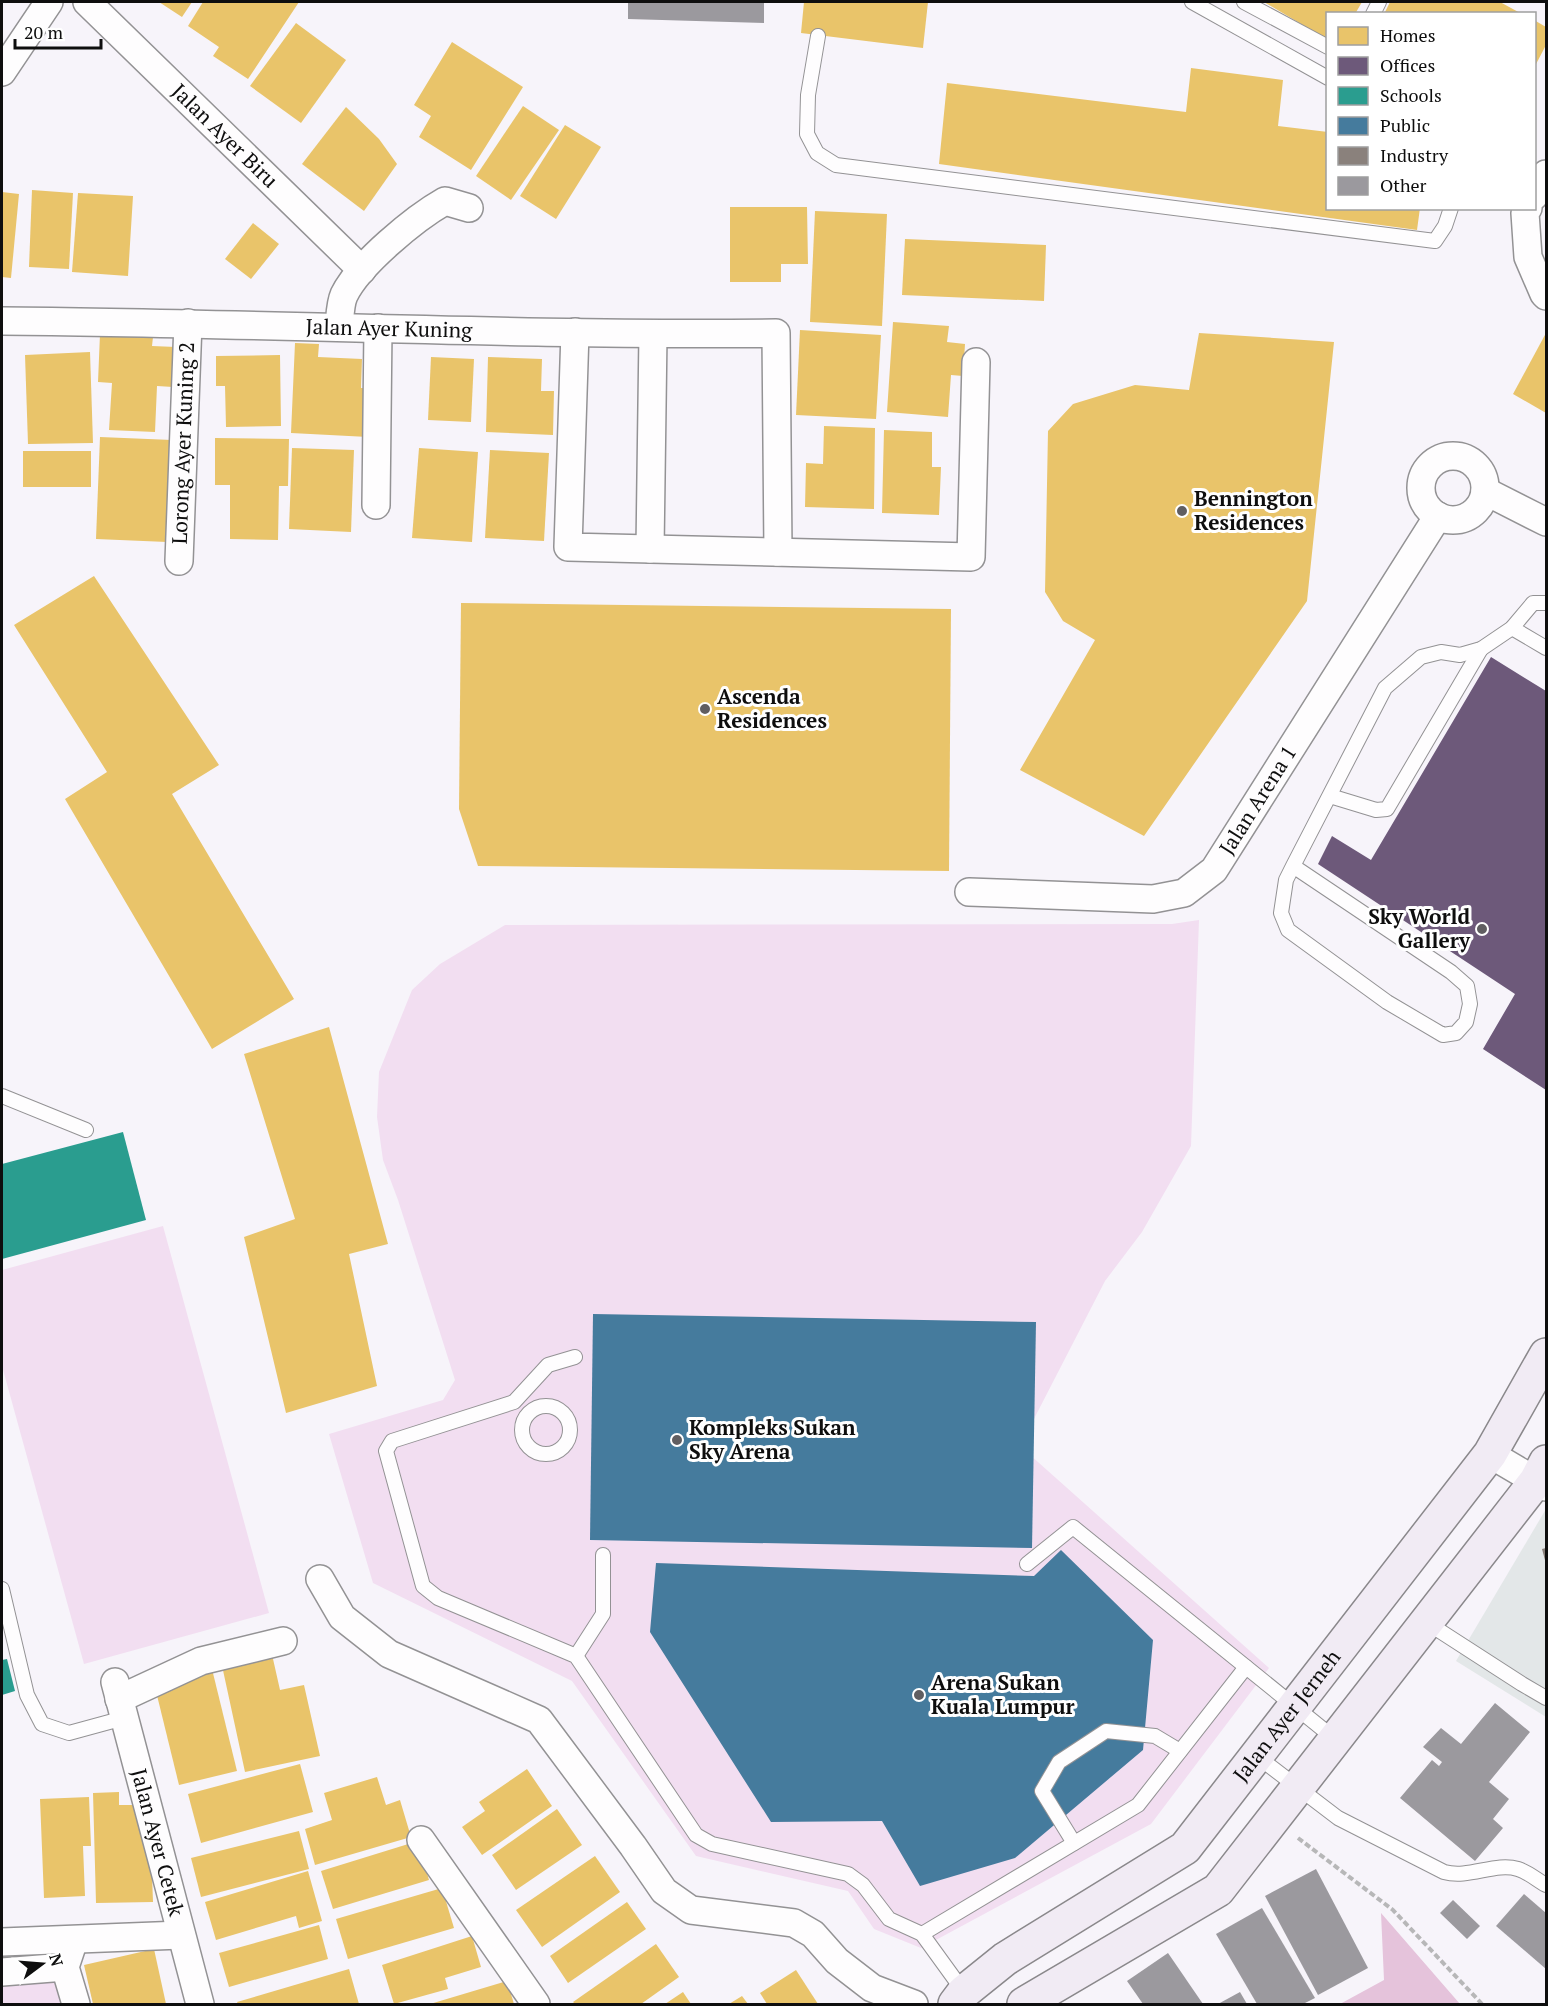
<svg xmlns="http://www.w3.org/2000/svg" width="1548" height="2006" font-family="'PT Serif',serif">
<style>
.industrial{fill:#e3e7e8}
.forest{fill:#e5c3db}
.pitch{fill:#f2def1}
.homes{fill:#e9c46a}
.offices{fill:#6d597a}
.schools{fill:#2a9d8f}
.public{fill:#457b9d}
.industry{fill:#8a817c}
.building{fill:#9b999e}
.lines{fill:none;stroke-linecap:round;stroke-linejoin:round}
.lane-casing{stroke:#939294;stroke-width:16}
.street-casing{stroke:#939294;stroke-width:30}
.secondary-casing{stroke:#8a888b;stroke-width:36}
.path{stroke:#b7b7b8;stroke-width:4;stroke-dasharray:6 3;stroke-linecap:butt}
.lane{stroke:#fefdfe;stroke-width:14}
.street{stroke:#fefdfe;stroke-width:27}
.secondary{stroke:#f1ebf4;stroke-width:33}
.poi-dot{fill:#605e61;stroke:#fff;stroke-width:2}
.labels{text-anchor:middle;stroke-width:6;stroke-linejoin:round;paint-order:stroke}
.street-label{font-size:21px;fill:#0e0e0e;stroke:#fff}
.poi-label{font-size:21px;font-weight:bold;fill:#0e0e0e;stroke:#fff;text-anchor:start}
</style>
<rect width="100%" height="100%" fill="#f7f4fa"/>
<path class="industrial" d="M 1546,1509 L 1546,1717 L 1456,1661 Z"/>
<path class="forest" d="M 1381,1913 L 1460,2004 L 1340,2004 L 1384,1980 Z"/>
<g class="pitch">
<path d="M 1199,920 L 1191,1146 L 1142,1232 L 1105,1281 L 1020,1446 L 1269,1668 L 1151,1824 L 921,1948 L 874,1929 L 848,1891 L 696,1856 L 572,1681 L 373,1583 L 329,1434 L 443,1400 L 455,1380 L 398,1200 L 383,1160 L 377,1117 L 379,1072 L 412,990 L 440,964 L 505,925 L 1172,924 Z"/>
<path d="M 163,1226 L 269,1613 L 84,1664 L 2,1366 L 2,1270 Z"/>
<path d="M 63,1976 L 70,2004 L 2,2004 L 2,1987 Z"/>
</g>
<g class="homes">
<path d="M 159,2 L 192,2 L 182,17 Z"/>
<path d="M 203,2 L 299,2 L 248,79 L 213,56 L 219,47 L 188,26 Z"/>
<path d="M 804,2 L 928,2 L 923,48 L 801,33 Z"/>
<path d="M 1264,2 L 1362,2 L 1355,14 L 1328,14 L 1328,40 Z"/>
<path d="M 1390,2 L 1500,2 L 1522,14 L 1384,14 Z"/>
<path d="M 1534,20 L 1546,27 L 1546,45 L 1534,68 Z"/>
<path d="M 296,23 L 346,60 L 301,123 L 250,86 Z"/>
<path d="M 452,42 L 523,87 L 471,170 L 419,137 L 431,116 L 414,105 Z"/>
<path d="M 1191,68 L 1283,80 L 1278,126 L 1328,132 L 1328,208 L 1420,208 L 1417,230 L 939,164 L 947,83 L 1186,112 Z"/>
<path d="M 523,106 L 559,130 L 511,200 L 476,176 Z"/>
<path d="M 346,107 L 379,139 L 397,164 L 364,211 L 302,164 Z"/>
<path d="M 565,125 L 601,147 L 556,219 L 520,196 Z"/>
<path d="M 32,190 L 73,193 L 69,269 L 29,267 Z"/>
<path d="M 2,192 L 19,194 L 11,278 L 2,277 Z"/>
<path d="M 78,193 L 133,196 L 128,276 L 72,272 Z"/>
<path d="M 730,207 L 807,207 L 808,264 L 781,264 L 781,282 L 730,282 Z"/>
<path d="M 815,211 L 887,214 L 882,326 L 810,322 Z"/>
<path d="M 253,223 L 279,244 L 251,279 L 225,259 Z"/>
<path d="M 905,239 L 1046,245 L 1044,301 L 902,295 Z"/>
<path d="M 893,322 L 949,326 L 947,342 L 965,344 L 963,376 L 951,375 L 948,417 L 887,412 Z"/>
<path d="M 800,330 L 881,335 L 876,419 L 796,415 Z"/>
<path d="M 1199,333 L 1334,342 L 1307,601 L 1144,836 L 1020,770 L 1095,640 L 1063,621 L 1045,592 L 1048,431 L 1073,404 L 1135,385 L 1189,390 Z"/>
<path d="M 1546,333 L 1546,413 L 1513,394 Z"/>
<path d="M 100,334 L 153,337 L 152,346 L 176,347 L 173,387 L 157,386 L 155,432 L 109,430 L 112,383 L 98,382 Z"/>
<path d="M 295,343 L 319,344 L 318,357 L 362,359 L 361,388 L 371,388 L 368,437 L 291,433 Z"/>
<path d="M 90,352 L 93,443 L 28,444 L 25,355 Z"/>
<path d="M 280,355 L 281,426 L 226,427 L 225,386 L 216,386 L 216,356 Z"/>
<path d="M 431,357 L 474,359 L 471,422 L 428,420 Z"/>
<path d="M 488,357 L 542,359 L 541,391 L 554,391 L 553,435 L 486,432 Z"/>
<path d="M 824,426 L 875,428 L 874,509 L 805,507 L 806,463 L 823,464 Z"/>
<path d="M 884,430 L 932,432 L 932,467 L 941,467 L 939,515 L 882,513 Z"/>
<path d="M 100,437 L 172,440 L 167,542 L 96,539 Z"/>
<path d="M 215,438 L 289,439 L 288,486 L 279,486 L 278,540 L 230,539 L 230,485 L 215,485 Z"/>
<path d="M 292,448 L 354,450 L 351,532 L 289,529 Z"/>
<path d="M 419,448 L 478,452 L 472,542 L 412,538 Z"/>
<path d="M 490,450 L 549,453 L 544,541 L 485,538 Z"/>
<rect x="23" y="451" width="68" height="36"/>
<path d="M 94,576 L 219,765 L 172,794 L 294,999 L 212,1049 L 65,799 L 107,772 L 14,625 Z"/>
<path d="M 461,603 L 951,609 L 949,871 L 478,866 L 459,809 Z"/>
<path d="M 329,1027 L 388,1244 L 349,1254 L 377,1386 L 286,1413 L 244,1237 L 295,1219 L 244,1054 Z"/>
<path d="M 271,1650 L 280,1690 L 304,1685 L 320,1756 L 245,1772 L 221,1661 Z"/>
<path d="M 211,1665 L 237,1771 L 179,1785 L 153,1679 Z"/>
<path d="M 300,1764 L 313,1812 L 201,1843 L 188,1794 Z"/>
<path d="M 527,1769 L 552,1806 L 482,1855 L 462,1827 L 485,1811 L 479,1802 Z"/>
<path d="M 377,1777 L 386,1805 L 400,1800 L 411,1837 L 315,1865 L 305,1829 L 332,1820 L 324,1793 Z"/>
<path d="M 119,1792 L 119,1805 L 143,1805 L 144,1849 L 151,1849 L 153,1902 L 96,1903 L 93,1793 Z"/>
<path d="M 89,1797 L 91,1846 L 83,1846 L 85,1896 L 44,1898 L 40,1799 Z"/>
<path d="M 557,1809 L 582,1845 L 516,1890 L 492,1855 Z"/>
<path d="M 299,1831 L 309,1869 L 201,1897 L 191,1858 Z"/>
<path d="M 418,1841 L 429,1880 L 333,1909 L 321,1871 Z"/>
<path d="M 595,1856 L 620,1892 L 542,1947 L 516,1910 Z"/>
<path d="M 308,1871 L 322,1921 L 299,1928 L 296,1916 L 216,1940 L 205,1902 Z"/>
<path d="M 442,1888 L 454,1928 L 348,1959 L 336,1919 Z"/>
<path d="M 627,1902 L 646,1929 L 568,1983 L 550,1956 Z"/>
<path d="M 319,1925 L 328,1959 L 229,1987 L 219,1953 Z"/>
<path d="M 472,1936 L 481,1967 L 445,1978 L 448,1989 L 394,2004 L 382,1965 Z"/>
<path d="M 656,1944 L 679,1977 L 641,2004 L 575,2004 L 573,2002 Z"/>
<path d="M 154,1949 L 166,2004 L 93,2004 L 84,1965 Z"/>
<path d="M 349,1969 L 359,2004 L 238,2004 L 237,2002 Z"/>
<path d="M 796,1970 L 818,2004 L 767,2004 L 760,1993 Z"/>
<path d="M 507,1981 L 514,2004 L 430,2004 Z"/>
<path d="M 683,1992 L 691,2004 L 665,2004 Z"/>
<path d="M 742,1996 L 748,2004 L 729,2004 Z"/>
</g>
<path class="offices" d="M 1491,657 L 1546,691 L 1546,1090 L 1483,1049 L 1515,994 L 1318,864 L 1332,836 L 1371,860 Z"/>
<g class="schools">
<path d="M 123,1132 L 146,1220 L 2,1259 L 2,1164 Z"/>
<path d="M 7,1659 L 15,1691 L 2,1695 L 2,1660 Z"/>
</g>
<g class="public">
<path d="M 593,1314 L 1036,1322 L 1032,1548 L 590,1540 Z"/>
<path d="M 1061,1550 L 1153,1640 L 1143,1750 L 1015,1858 L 920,1886 L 882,1821 L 771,1822 L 650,1632 L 656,1563 L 1034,1576 Z"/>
</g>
<path class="industry" d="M 1546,1548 L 1546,1564 L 1542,1549 Z"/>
<g class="building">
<path d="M 628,2 L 764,2 L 764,23 L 628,19 Z"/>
<path d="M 1495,1703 L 1530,1732 L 1489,1782 L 1509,1799 L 1493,1819 L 1503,1828 L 1475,1861 L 1400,1798 L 1432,1760 L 1439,1766 L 1442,1762 L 1423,1747 L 1441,1728 L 1461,1744 Z"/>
<path d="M 1316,1869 L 1368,1968 L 1318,1995 L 1265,1896 Z"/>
<path d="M 1524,1894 L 1546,1913 L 1546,1969 L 1496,1926 Z"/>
<path d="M 1453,1900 L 1480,1926 L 1467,1939 L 1440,1913 Z"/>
<path d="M 1262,1908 L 1315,1998 L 1303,2004 L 1257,2004 L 1216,1934 Z"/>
<path d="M 1168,1953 L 1203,2004 L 1143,2004 L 1127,1981 Z"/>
<path d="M 1240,1992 L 1247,2004 L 1218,2004 Z"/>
</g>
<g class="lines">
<defs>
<g id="lane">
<path d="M 1192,2 L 1328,78"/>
<path d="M 1244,2 L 1328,47"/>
<path d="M 1373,14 L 1379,2"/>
<path d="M 818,36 L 808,95 L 807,134 L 817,153 L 836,165 L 1435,241 L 1445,226 L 1451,208"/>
<path d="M 1512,628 L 1546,648"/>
<path d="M 1330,796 L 1376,810 L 1387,809 L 1481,649"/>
<path d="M 1293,866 L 1451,972 L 1467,986 L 1470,1004 L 1466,1022 L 1456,1033 L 1443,1035 L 1387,1002 L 1288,930 L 1281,913 L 1286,880 L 1293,866 L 1385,688 L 1421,657 L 1441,652 L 1460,655 L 1481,649 L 1512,628 L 1533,603 L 1546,603"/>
<path d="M 2,1096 L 86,1130"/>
<path d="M 575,1357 L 548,1365 L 514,1402 L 392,1441 L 386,1451 L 423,1586 L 438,1598 L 576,1656 L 696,1835 L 712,1844 L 848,1874 L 863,1885 L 889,1919 L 922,1934 L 964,1992"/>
<circle cx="546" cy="1430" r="24"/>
<path d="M 1027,1564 L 1073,1527 L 1335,1739"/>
<path d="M 2,1589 L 27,1695 L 42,1724 L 69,1733 L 124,1718"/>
<path d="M 1426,1622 L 1522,1684 L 1546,1698"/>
<path d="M 576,1656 L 603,1614 L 603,1555"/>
<path d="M 1258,1757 L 1338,1818 L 1444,1872 C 1469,1879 1495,1862 1518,1869 C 1528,1872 1537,1880 1546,1885"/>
<path d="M 1074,1843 L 1042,1791 L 1059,1762 L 1106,1731 L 1155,1736 L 1180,1751"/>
<path d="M 922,1934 L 1138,1805 L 1246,1667"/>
</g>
<g id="street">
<path id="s1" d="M 87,2 L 362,270"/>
<path d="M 2,72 L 49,2"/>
<path d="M 1534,196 L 1546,174"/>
<path d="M 1528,208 L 1525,213 L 1528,257 L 1544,294 L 1546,296"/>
<path id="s2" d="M 2,321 C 260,323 518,336 776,333 L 778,552"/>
<path d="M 339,327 C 340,317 340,304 344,295 C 359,264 415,218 445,201 L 469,208"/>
<path d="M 575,332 L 568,547 L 971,557 L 976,362"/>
<circle cx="1453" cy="488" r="32"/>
<path d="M 1485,491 L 1546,522"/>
<path d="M 376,505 L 378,328"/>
<path d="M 650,549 L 653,334"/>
<path id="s3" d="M 179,561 L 188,323"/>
<path id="s4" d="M 969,892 L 1153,899 L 1184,893 L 1214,870 L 1438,516"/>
<path d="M 1490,1454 L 1546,1487"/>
<path d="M 320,1579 L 342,1617 L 389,1654 L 539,1720 L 633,1846 L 664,1891 L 691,1910 L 794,1923 L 813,1934 L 837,1961 L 872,1988 L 914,2004"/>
<path id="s5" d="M 115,1682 L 200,2004"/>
<path d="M 119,1699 L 201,1661 L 283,1641"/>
<path d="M 421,1840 L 536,2004"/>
<path d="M 74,1940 L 65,1967 L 76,2004"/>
<path d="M 2,1942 L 181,1935"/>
<path d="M 2,1972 L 65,1967"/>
</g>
<g id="secondary">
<path id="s6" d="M 955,2004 L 964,1992 L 1005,1959 L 1185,1848 L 1490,1454 L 1546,1355"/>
<path d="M 1024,2004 L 1218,1890 L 1536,1481 L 1546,1462"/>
</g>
</defs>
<use href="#lane" class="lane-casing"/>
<use href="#street" class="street-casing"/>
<use href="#secondary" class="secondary-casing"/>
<path class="path" d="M 1298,1838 L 1393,1910 L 1482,2004"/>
<use href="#lane" class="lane"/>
<use href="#street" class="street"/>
<use href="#secondary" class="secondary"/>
</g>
<g class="poi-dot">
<circle cx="1182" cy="511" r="6"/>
<circle cx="705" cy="709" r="6"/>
<circle cx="1482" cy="929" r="6"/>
<circle cx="677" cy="1440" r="6"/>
<circle cx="919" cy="1695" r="6"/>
</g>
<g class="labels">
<g class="street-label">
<text dy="7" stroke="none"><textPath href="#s1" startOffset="192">Jalan Ayer Biru</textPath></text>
<text dy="7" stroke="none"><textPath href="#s2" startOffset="387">Jalan Ayer Kuning</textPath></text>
<text dy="7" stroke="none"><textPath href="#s3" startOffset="118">Lorong Ayer Kuning 2</textPath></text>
<text dy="7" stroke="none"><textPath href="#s4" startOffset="336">Jalan Arena 1</textPath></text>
<text dy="7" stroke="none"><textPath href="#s6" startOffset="446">Jalan Ayer Jerneh</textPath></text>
<text dy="7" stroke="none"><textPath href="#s5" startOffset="166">Jalan Ayer Cetek</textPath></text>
</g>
<g class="poi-label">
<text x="1194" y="506">Bennington<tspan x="1194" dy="24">Residences</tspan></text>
<text x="717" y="704">Ascenda<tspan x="717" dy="24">Residences</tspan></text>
<text x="1470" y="924" text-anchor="end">Sky World<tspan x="1470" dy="24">Gallery</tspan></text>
<text x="689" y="1435">Kompleks Sukan<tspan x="689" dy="24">Sky Arena</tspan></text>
<text x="931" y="1690">Arena Sukan<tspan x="931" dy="24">Kuala Lumpur</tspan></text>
</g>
</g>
<rect width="1548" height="2006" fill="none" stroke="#0e0e0e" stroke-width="6"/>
<rect x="1326" y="12" width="210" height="198" fill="#ffffff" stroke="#9f9f9f" stroke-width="1.5"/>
<rect x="1338" y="27" width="30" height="18" fill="#e9c46a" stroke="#9f9f9f" stroke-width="1.5"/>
<text x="1380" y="42" font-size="18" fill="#0e0e0e">Homes</text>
<rect x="1338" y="57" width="30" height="18" fill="#6d597a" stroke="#9f9f9f" stroke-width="1.5"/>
<text x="1380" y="72" font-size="18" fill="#0e0e0e">Offices</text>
<rect x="1338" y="87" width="30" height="18" fill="#2a9d8f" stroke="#9f9f9f" stroke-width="1.5"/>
<text x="1380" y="102" font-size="18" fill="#0e0e0e">Schools</text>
<rect x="1338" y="117" width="30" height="18" fill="#457b9d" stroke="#9f9f9f" stroke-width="1.5"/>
<text x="1380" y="132" font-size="18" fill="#0e0e0e">Public</text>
<rect x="1338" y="147" width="30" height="18" fill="#8a817c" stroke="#9f9f9f" stroke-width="1.5"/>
<text x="1380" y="162" font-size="18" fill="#0e0e0e">Industry</text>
<rect x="1338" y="177" width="30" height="18" fill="#9b999e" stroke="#9f9f9f" stroke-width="1.5"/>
<text x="1380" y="192" font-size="18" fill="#0e0e0e">Other</text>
<g transform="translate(42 1964) rotate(74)" stroke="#ffffff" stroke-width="4.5" paint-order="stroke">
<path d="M0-4.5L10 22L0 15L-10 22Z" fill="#0e0e0e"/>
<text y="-9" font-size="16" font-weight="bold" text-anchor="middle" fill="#0e0e0e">N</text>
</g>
<path d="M15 39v9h86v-9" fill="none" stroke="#0e0e0e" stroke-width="3"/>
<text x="24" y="39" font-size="18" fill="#0e0e0e" stroke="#ffffff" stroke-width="4.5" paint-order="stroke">20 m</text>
</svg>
